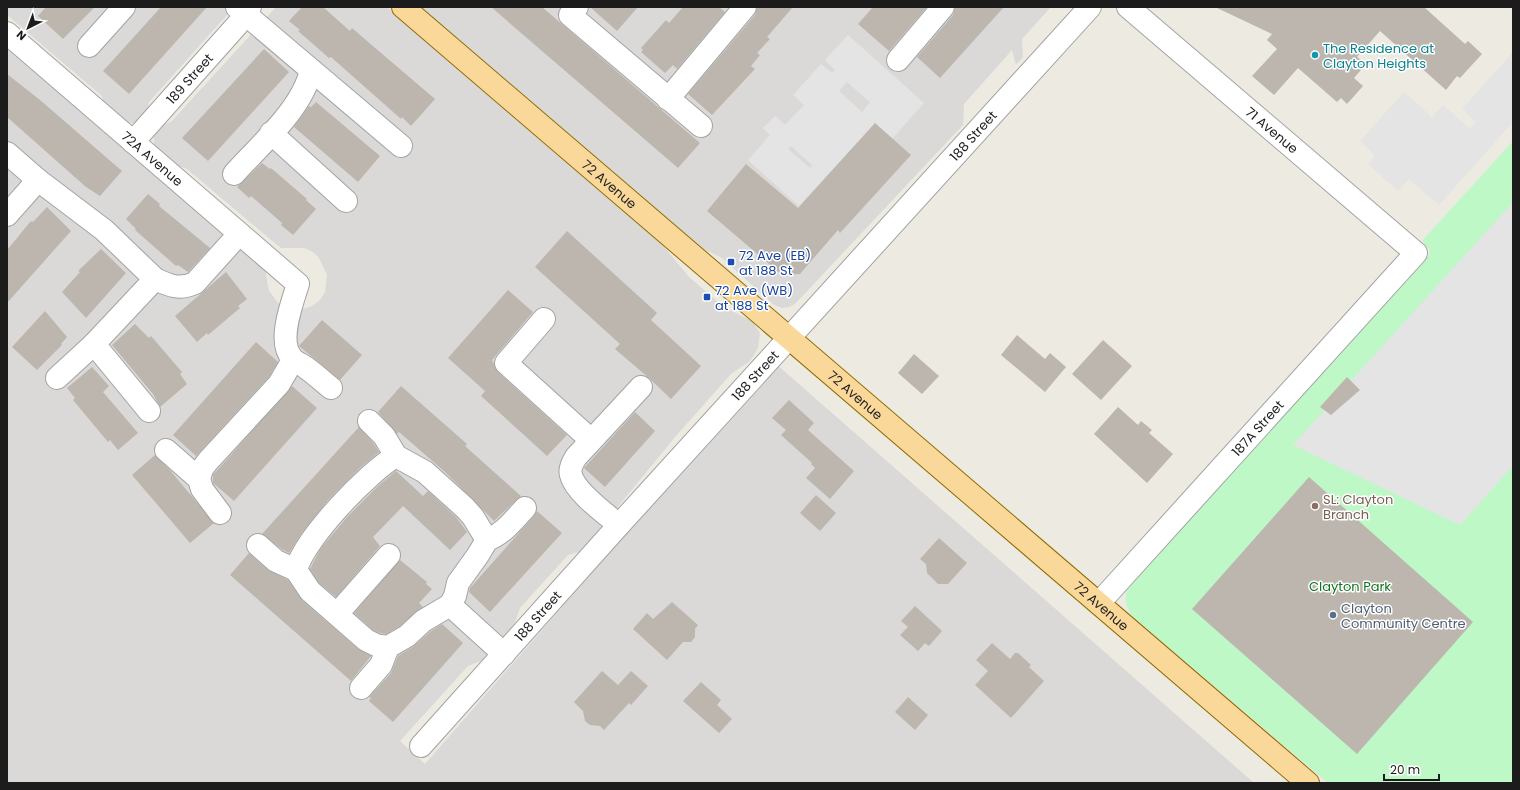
<svg xmlns="http://www.w3.org/2000/svg" width="1520" height="790" font-family="Poppins,sans-serif">
<style>
.residential{fill:#dad9d8}
.park{fill:#bef8c7}
.parking{fill:#e4e4e4;fill-rule:evenodd}
.building{fill:#bdb6ae}
.lines{fill:none;stroke-linecap:round;stroke-linejoin:round}
.minor-casing{stroke:#a3a3a3;stroke-width:24}
.major-casing{stroke:#906d03;stroke-width:24}
.minor{stroke:#fff;stroke-width:22}
.major{stroke:#f9d89a;stroke-width:22}
.culture-dot{fill:#0f9aa8;stroke:#fff;stroke-width:1.5}
.transit-dot{fill:#1a4fb4;stroke:#fff;stroke-width:1.5}
.education-dot{fill:#8d6e63;stroke:#fff;stroke-width:1.5}
.service-dot{fill:#5c6f8a;stroke:#fff;stroke-width:1.5}
.labels{text-anchor:middle;stroke-width:3;stroke-linejoin:round;paint-order:stroke}
.culture-label{font-size:13px;fill:#0d838f;stroke:#fff;text-anchor:start}
.street-label{font-size:13px;fill:#1c1c1c;stroke:#fff}
.transit-label{font-size:13px;fill:#164399;stroke:#fff;text-anchor:start}
.education-label{font-size:13px;fill:#785e54;stroke:#fff;text-anchor:start}
.park-label{font-size:13px;fill:#0d761f;stroke:#fff}
.service-label{font-size:13px;fill:#4e5e75;stroke:#fff;text-anchor:start}
</style>
<rect width="100%" height="100%" fill="#edeae1"/>
<g class="residential">
<path d="M 7,7 L 234,7 L 149,102 L 147,113 L 138,121 L 133,123 L 128,123 L 104,105 L 102,96 L 7,15 Z"/>
<path d="M 276,7 L 387,7 L 656,237 L 689,277 L 724,307 L 752,321 L 760,333 L 758,348 L 750,361 L 731,374 L 675,437 L 589,542 L 579,552 L 568,555 L 520,608 L 514,625 L 481,661 L 468,666 L 400,741 L 425,764 L 775,363 L 1254,783 L 7,783 L 7,46 L 262,265 L 265,270 L 269,291 L 279,304 L 285,308 L 303,309 L 312,306 L 320,300 L 325,292 L 327,275 L 319,258 L 313,252 L 304,248 L 281,248 L 276,244 L 187,169 L 176,165 L 154,145 L 154,134 L 160,125 L 171,122 Z"/>
<path d="M 420,7 L 1051,7 L 1022,39 L 1023,57 L 1020,61 L 1016,64 L 1015,62 L 1012,50 L 964,104 L 963,125 L 795,304 L 789,307 L 782,308 L 774,305 L 722,258 L 689,242 Z"/>
</g>
<path class="park" d="M 1513,141 L 1513,783 L 1328,783 L 1133,617 C 1126,608 1124,600 1127,589 L 1430,254 L 1429,249 L 1422,241 Z"/>
<g class="parking">
<path d="M 848,35 L 924,103 L 892,139 L 875,123 L 799,206 L 748,160 L 770,135 L 763,128 L 775,116 L 785,125 L 804,105 L 793,95 L 821,64 L 832,73 L 835,70 L 825,60 ZM 847,82 L 870,102 L 862,112 L 839,91 ZM 791,146 L 812,165 L 810,168 L 788,149 Z"/>
<path d="M 1513,52 L 1513,122 L 1439,205 L 1409,179 L 1398,191 L 1368,164 L 1375,155 L 1360,141 L 1404,92 L 1432,117 L 1443,105 L 1470,129 L 1476,122 L 1462,109 Z"/>
<path d="M 1513,202 L 1513,466 L 1460,525 L 1293,445 Z"/>
</g>
<g class="building">
<path d="M 46,7 L 95,7 L 63,39 L 38,16 Z"/>
<path d="M 161,7 L 207,7 L 129,94 L 103,71 Z"/>
<path d="M 302,7 L 323,7 L 350,31 L 352,28 L 374,47 L 435,99 L 411,126 L 402,117 L 401,119 L 331,57 L 329,58 L 298,31 L 300,30 L 289,21 Z"/>
<path d="M 491,7 L 542,7 L 700,143 L 678,168 Z"/>
<path d="M 590,7 L 638,7 L 617,31 Z"/>
<path d="M 683,7 L 719,7 L 725,12 L 677,69 L 673,65 L 665,73 L 641,52 L 643,50 L 641,48 L 666,20 L 669,23 Z"/>
<path d="M 757,7 L 793,7 L 767,37 L 770,39 L 757,53 L 760,55 L 751,66 L 755,69 L 712,115 L 688,94 L 755,15 Z"/>
<path d="M 873,7 L 927,7 L 889,51 L 858,24 Z"/>
<path d="M 955,7 L 1004,7 L 940,78 L 917,57 L 953,15 Z"/>
<path d="M 1215,7 L 1424,7 L 1465,44 L 1468,41 L 1482,54 L 1460,78 L 1457,76 L 1446,90 L 1380,31 L 1357,57 L 1366,64 L 1354,78 L 1363,86 L 1347,104 L 1341,98 L 1337,102 L 1298,68 L 1274,95 L 1252,76 L 1277,49 L 1267,40 L 1272,34 Z"/>
<path d="M 264,49 L 289,72 L 208,161 L 182,138 Z"/>
<path d="M 7,74 L 40,100 L 122,171 L 100,196 L 86,187 L 7,117 Z"/>
<path d="M 316,102 L 380,156 L 358,182 L 294,127 L 309,106 L 311,107 Z"/>
<path d="M 875,123 L 911,155 L 840,233 L 838,230 L 800,274 L 782,275 L 707,211 L 746,164 L 798,208 Z"/>
<path d="M 262,163 L 270,169 L 271,168 L 307,199 L 306,200 L 316,209 L 293,235 L 281,225 L 282,223 L 251,196 L 249,198 L 237,187 Z"/>
<path d="M 148,194 L 160,204 L 159,206 L 210,248 L 188,272 L 178,265 L 176,266 L 135,230 L 136,229 L 126,219 Z"/>
<path d="M 47,207 L 71,231 L 7,303 L 7,250 L 31,221 L 33,222 Z"/>
<path d="M 567,231 L 657,313 L 651,320 L 701,366 L 671,399 L 649,378 L 615,349 L 620,344 L 535,267 Z"/>
<path d="M 101,249 L 126,273 L 86,318 L 62,292 L 80,272 L 78,271 Z"/>
<path d="M 226,272 L 247,299 L 238,306 L 240,308 L 208,335 L 207,333 L 197,342 L 175,316 Z"/>
<path d="M 508,290 L 533,312 L 492,360 L 498,372 L 567,435 L 547,456 L 481,396 L 485,391 L 448,358 Z"/>
<path d="M 45,311 L 67,337 L 61,344 L 62,345 L 37,370 L 12,347 Z"/>
<path d="M 322,320 L 362,355 L 340,380 L 299,346 Z"/>
<path d="M 135,324 L 149,338 L 151,336 L 182,372 L 180,374 L 187,384 L 160,407 L 153,394 L 112,345 Z"/>
<path d="M 1017,335 L 1045,359 L 1050,353 L 1066,367 L 1045,392 L 1001,355 Z"/>
<path d="M 1103,340 L 1132,366 L 1101,400 L 1072,374 Z"/>
<path d="M 256,342 L 278,362 L 269,377 L 196,456 L 173,435 Z"/>
<path d="M 914,354 L 939,376 L 922,394 L 898,373 Z"/>
<path d="M 92,367 L 109,386 L 103,392 L 138,433 L 118,450 L 110,440 L 108,442 L 73,400 L 75,398 L 67,388 Z"/>
<path d="M 1347,377 L 1360,390 L 1331,415 L 1320,407 Z"/>
<path d="M 292,386 L 317,408 L 234,501 L 213,483 L 213,475 Z"/>
<path d="M 401,386 L 467,444 L 465,446 L 521,496 L 494,521 L 445,472 L 399,432 L 397,434 L 378,412 Z"/>
<path d="M 789,400 L 814,423 L 808,430 L 854,471 L 830,499 L 806,478 L 815,468 L 811,464 L 812,463 L 781,435 L 786,430 L 772,418 Z"/>
<path d="M 1118,407 L 1138,425 L 1141,421 L 1152,430 L 1149,433 L 1173,454 L 1147,483 L 1094,434 Z"/>
<path d="M 635,412 L 655,431 L 605,487 L 584,468 Z"/>
<path d="M 359,427 L 374,444 L 379,452 L 361,467 L 329,499 L 301,534 L 289,553 L 283,550 L 262,534 Z"/>
<path d="M 155,455 L 169,469 L 214,523 L 190,543 L 132,475 Z"/>
<path d="M 396,471 L 423,496 L 428,491 L 456,517 L 467,532 L 450,550 L 403,506 L 373,537 L 380,546 L 336,597 L 319,583 L 310,569 L 313,563 L 321,548 L 348,516 L 378,486 Z"/>
<path d="M 1309,477 L 1473,622 L 1357,754 L 1192,609 Z"/>
<path d="M 816,495 L 836,513 L 820,531 L 800,513 Z"/>
<path d="M 537,511 L 562,533 L 490,612 L 469,592 L 470,588 L 534,516 Z"/>
<path d="M 939,538 L 967,563 L 948,584 L 938,584 L 927,573 L 926,564 L 920,559 Z"/>
<path d="M 249,553 L 268,570 L 288,580 L 302,600 L 358,649 L 371,656 L 351,681 L 230,575 Z"/>
<path d="M 400,560 L 427,582 L 426,584 L 432,589 L 419,603 L 423,607 L 400,626 L 386,634 L 380,633 L 373,630 L 354,613 Z"/>
<path d="M 672,602 L 698,625 L 695,629 L 695,637 L 691,642 L 683,642 L 667,660 L 633,629 L 647,613 L 653,619 Z"/>
<path d="M 915,606 L 942,631 L 929,646 L 925,643 L 918,651 L 900,635 L 908,627 L 901,621 Z"/>
<path d="M 442,624 L 463,643 L 393,722 L 369,701 L 371,698 L 369,697 L 391,673 L 398,656 L 413,647 L 431,631 Z"/>
<path d="M 992,643 L 1010,659 L 1015,653 L 1018,653 L 1031,665 L 1029,667 L 1044,681 L 1011,718 L 975,685 L 988,671 L 976,660 Z"/>
<path d="M 602,671 L 618,685 L 631,671 L 648,686 L 631,705 L 629,703 L 604,730 L 600,726 L 590,725 L 585,721 L 583,711 L 574,702 Z"/>
<path d="M 701,682 L 721,700 L 717,705 L 732,719 L 719,733 L 683,701 Z"/>
<path d="M 908,697 L 928,715 L 915,730 L 895,712 Z"/>
</g>
<g class="lines">
<defs>
<g id="minor">
<path d="M 237,7 L 401,146"/>
<path d="M 577,7 L 570,15 L 701,126"/>
<path id="s1" d="M 7,33 L 298,284 C 292,303 277,342 292,358 C 295,362 301,364 305,367 C 314,373 322,381 331,388"/>
<path d="M 89,46 L 124,7"/>
<path d="M 898,60 L 943,7"/>
<path d="M 668,99 L 745,7"/>
<path d="M 271,133 L 346,201"/>
<path id="s2" d="M 133,142 L 246,15 L 250,7"/>
<path d="M 7,153 L 38,180 L 104,230 L 155,279 C 170,286 180,290 195,283 L 239,234"/>
<path d="M 234,174 C 260,145 303,108 311,70"/>
<path d="M 7,215 L 38,180"/>
<path d="M 544,319 L 506,363 L 591,440"/>
<path d="M 94,344 L 149,411"/>
<path d="M 57,378 L 94,344 L 155,279"/>
<path d="M 369,421 L 384,436 L 396,456 L 425,472 L 465,508 L 473,517 L 487,540"/>
<path d="M 166,450 L 199,479 L 202,489 L 220,513"/>
<path d="M 199,479 L 202,469 L 208,461 L 279,384 L 293,360"/>
<path d="M 619,525 C 606,514 575,492 571,475 C 569,469 573,462 576,457 L 641,387"/>
<path d="M 258,545 L 276,561 L 296,570 L 310,591 L 366,640 L 376,645 L 388,647"/>
<path d="M 296,570 C 304,539 368,472 396,456"/>
<path id="s3" d="M 1099,603 L 1416,253 L 1128,7"/>
<path d="M 450,605 L 504,654"/>
<path d="M 337,614 L 389,555"/>
<path d="M 361,688 L 381,665 L 388,647 L 407,636 L 423,621 L 450,605 L 455,596 L 458,583 L 478,555 L 487,540 C 503,534 513,521 525,508"/>
<path id="s4" d="M 421,746 L 619,525 L 1090,7"/>
</g>
<g id="major">
<path id="s5" d="M 403,7 L 1308,783"/>
</g>
</defs>
<use href="#minor" class="minor-casing"/>
<use href="#major" class="major-casing"/>
<use href="#minor" class="minor"/>
<use href="#major" class="major"/>
</g>
<circle class="culture-dot" cx="1315" cy="55" r="4"/>
<g class="transit-dot">
<rect x="727" y="258" width="8" height="8" rx="2"/>
<rect x="703" y="293" width="8" height="8" rx="2"/>
</g>
<circle class="education-dot" cx="1315" cy="506" r="4"/>
<circle class="service-dot" cx="1333" cy="615" r="4"/>
<g class="labels">
<g class="culture-label">
<text x="1323" y="53">The Residence at<tspan x="1323" dy="15">Clayton Heights</tspan></text>
</g>
<g class="street-label">
<text dy="5" stroke="none"><textPath href="#s2" startOffset="85">189 Street</textPath></text>
<text transform="translate(1272 130) rotate(40)" y="5">71 Avenue</text>
<text dy="5" stroke="none"><textPath href="#s4" startOffset="823">188 Street</textPath></text>
<text dy="5" stroke="none"><textPath href="#s1" startOffset="192">72A Avenue</textPath></text>
<text dy="5" stroke="none"><textPath href="#s5" startOffset="272">72 Avenue</textPath></text>
<text dy="5" stroke="none"><textPath href="#s4" startOffset="499">188 Street</textPath></text>
<text dy="5" stroke="none"><textPath href="#s5" startOffset="596">72 Avenue</textPath></text>
<text dy="5" stroke="none"><textPath href="#s3" startOffset="236">187A Street</textPath></text>
<text dy="5" stroke="none"><textPath href="#s5" startOffset="920">72 Avenue</textPath></text>
<text dy="5" stroke="none"><textPath href="#s4" startOffset="175">188 Street</textPath></text>
</g>
<g class="transit-label">
<text x="739" y="260">72 Ave (EB)<tspan x="739" dy="15">at 188 St</tspan></text>
<text x="715" y="295">72 Ave (WB)<tspan x="715" dy="15">at 188 St</tspan></text>
</g>
<g class="education-label">
<text x="1323" y="504">SL: Clayton<tspan x="1323" dy="15">Branch</tspan></text>
</g>
<g class="park-label">
<text x="1350" y="591">Clayton Park</text>
</g>
<g class="service-label">
<text x="1341" y="613">Clayton<tspan x="1341" dy="15">Community Centre</tspan></text>
</g>
</g>
<rect width="1520" height="790" fill="none" stroke="#1c1c1c" stroke-width="16"/>
<g transform="translate(28 28) rotate(222)" stroke="#ffffff" stroke-width="3" paint-order="stroke">
<path d="M0-3L7 15L0 10L-7 15Z" fill="#1c1c1c"/>
<text y="-6" font-size="11" font-weight="bold" text-anchor="middle" fill="#1c1c1c">N</text>
</g>
<path d="M1384 774v6h55v-6" fill="none" stroke="#1c1c1c" stroke-width="2"/>
<text x="1390" y="774" font-size="12" fill="#1c1c1c" stroke="#ffffff" stroke-width="3" paint-order="stroke">20 m</text>
</svg>
